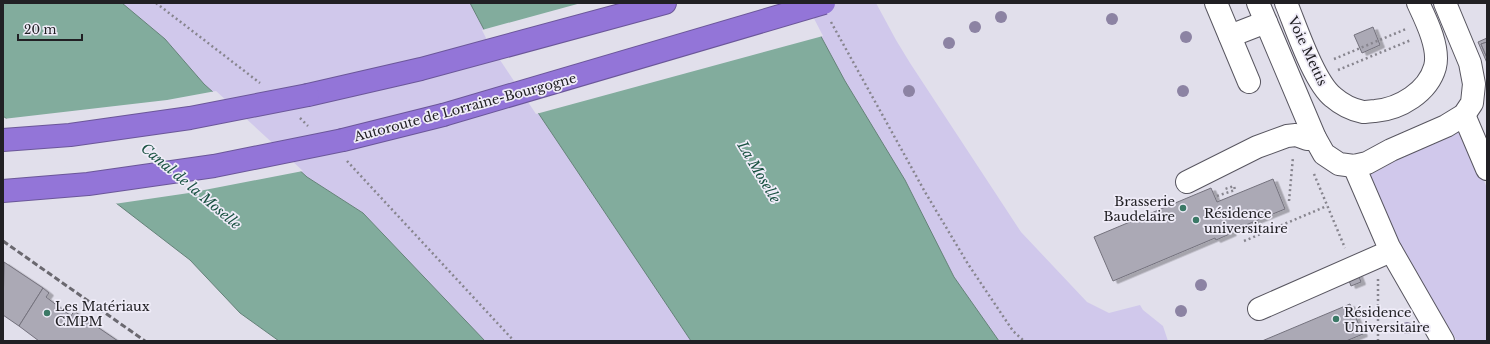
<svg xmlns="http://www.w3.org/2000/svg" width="1490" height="344" font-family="'Libre Baskerville',serif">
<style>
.green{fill:#d0c8eb}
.water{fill:#82ac9d;stroke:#658279}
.pier{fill:#e1dfeb}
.building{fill:#aba9b5;stroke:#74727d;filter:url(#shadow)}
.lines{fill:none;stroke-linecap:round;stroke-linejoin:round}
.minor-casing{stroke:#585660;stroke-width:24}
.highway-casing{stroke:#6b5799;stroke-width:24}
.path{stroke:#87858e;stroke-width:2.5;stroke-dasharray:2 3;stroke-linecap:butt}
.minor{stroke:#fff;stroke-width:22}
.highway{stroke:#9375d8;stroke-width:22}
.rail{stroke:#6a686f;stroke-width:3;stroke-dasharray:6 3;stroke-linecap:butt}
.highway-bridge-casing{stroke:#6b5799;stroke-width:24;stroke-linecap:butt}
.highway-bridge{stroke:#9375d8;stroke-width:22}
.tree{fill:#8c83a3}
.poi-dot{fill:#3b7966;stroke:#efecf8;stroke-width:1.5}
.labels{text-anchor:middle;stroke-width:3.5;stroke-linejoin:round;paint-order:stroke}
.street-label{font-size:13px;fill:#212024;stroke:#efecf8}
.poi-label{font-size:13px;fill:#212024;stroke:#efecf8;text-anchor:start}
.water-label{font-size:14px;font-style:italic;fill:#195141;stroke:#efecf8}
</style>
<defs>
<filter id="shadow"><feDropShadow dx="4.5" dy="2.5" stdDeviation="0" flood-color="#0004"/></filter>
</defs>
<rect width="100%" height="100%" fill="#e1dfeb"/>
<g class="green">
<path d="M 122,3 L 470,3 L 490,41 L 691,341 L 485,341 L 363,213 L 307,177 L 204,84 L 165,39 Z"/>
<path d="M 803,3 L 876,3 L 896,40 L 910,63 L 1021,232 L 1087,302 L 1109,313 L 1140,305 L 1143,310 L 1163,326 L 1168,341 L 999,341 L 954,277 L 905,180 L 845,81 Z"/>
<path d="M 1457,127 L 1463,130 L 1487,188 L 1487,341 L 1457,341 L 1402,251 L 1368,176 Z"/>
</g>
<g class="water">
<path d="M 3,3 L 122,3 L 165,39 L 204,84 L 307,177 L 363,213 L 485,341 L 279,341 L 240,313 L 190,260 L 3,116 Z"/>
<path d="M 470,3 L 803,3 L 845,81 L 905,180 L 954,277 L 999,341 L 691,341 L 490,41 Z"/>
</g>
<g class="pier">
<path d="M 581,3 L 806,3 L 823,36 L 536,114 L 488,42 L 482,30 Z"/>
<path d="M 216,91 L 303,171 L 189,193 L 114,204 L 3,119 L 167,100 Z"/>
</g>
<g class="building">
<path d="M 1373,27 L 1380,45 L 1362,53 L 1354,35 Z"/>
<path d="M 1487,38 L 1487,42 L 1481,44 L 1487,58 L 1487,63 L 1478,42 Z"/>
<path d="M 1487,42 L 1487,58 L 1481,44 Z"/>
<path d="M 1273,179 L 1285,209 L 1231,231 L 1232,233 L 1216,240 L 1215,238 L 1113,281 L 1094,237 L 1211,188 L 1217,202 Z"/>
<path d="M 4,262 L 43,288 L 19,326 L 3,315 Z"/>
<path d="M 1358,274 L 1361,282 L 1351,286 L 1348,278 Z"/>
<path d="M 43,288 L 49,293 L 46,297 L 71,316 L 74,311 L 118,341 L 39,341 L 19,326 Z"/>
<path d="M 1350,304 L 1363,334 L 1346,341 L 1262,341 Z"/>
</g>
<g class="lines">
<defs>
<g id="minor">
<path d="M 1216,3 L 1249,82"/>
<path d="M 1258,3 L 1315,138 L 1324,154 L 1339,164 L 1354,166 L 1367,163 L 1391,150 L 1446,126 L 1464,115 L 1472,103 L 1474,84 L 1470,63 L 1445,3"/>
<path d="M 1286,3 C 1296,27 1314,82 1333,97 C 1341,104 1353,110 1363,112 C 1366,112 1371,111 1375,111 C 1400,109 1428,92 1435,67 C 1440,48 1426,20 1418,3"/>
<path d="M 1230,36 L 1266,22"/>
<path d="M 1464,115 L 1487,169"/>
<path d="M 1354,166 L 1389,247 L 1443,341"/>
<path d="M 1187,182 L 1257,147 L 1287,136 L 1296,135 L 1307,139 L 1315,138"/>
<path d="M 1259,309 L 1391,251"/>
</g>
<g id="highway">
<path d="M 308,95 L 421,69 L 665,3"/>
<path d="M 343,140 L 443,115"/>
</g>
</defs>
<use href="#minor" class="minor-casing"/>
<use href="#highway" class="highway-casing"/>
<g class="path">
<path d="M 156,3 L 260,83"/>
<path d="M 831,22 L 925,192 L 968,264 L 1013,331 L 1024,341"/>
<path d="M 1334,59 L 1406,29"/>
<path d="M 1338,70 L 1411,40"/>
<path d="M 300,118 L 308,126"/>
<path d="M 347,161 L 514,341"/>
<path d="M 1314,174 L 1345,248"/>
<path d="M 1217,196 L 1235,190 L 1234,186 L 1225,189"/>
<path d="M 1289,201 L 1293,157"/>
<path d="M 1244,241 L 1327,206"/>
<path d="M 1378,341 L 1378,279"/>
</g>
<use href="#minor" class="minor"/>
<use href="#highway" class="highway"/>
<path class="rail" d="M 3,241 L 145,341"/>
<defs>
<g id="highway-bridge">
<path d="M 443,115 L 824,3"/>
<path d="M 3,140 L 70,135 L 190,118 L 308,95"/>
<path d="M 3,191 L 88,184 L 214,166 L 343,140"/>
</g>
</defs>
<use href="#highway-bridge" class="highway-bridge-casing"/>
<use href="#highway-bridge" class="highway-bridge"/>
</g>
<g class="tree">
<circle cx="1001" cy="17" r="6"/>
<circle cx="1112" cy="19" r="6"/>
<circle cx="975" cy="27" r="6"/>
<circle cx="1186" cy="37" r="6"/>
<circle cx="949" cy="43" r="6"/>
<circle cx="909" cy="91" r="6"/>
<circle cx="1183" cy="91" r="6"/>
<circle cx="1201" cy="285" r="6"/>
<circle cx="1181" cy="311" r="6"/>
<circle cx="1407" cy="328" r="6"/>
</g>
<g class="poi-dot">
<circle cx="1183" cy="208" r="4"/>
<circle cx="1196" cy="220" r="4"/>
<circle cx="47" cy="313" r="4"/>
<circle cx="1336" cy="319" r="4"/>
</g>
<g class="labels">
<g class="street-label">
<text transform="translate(1308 51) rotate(65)" y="5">Voie Mettis</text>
<text transform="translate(465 107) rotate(-15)" y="5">Autoroute de Lorraine-Bourgogne</text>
</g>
<g class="poi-label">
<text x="1175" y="206" text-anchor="end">Brasserie<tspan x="1175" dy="15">Baudelaire</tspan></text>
<text x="1204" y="218">Résidence<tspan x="1204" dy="15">universitaire</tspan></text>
<text x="55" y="311">Les Matériaux<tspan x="55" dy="15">CMPM</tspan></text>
<text x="1344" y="317">Résidence<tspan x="1344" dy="15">Universitaire</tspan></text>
</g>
<g class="water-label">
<text transform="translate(759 172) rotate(59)" y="5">La Moselle</text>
<text transform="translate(191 186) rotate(40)" y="5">Canal de la Moselle</text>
</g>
</g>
<rect width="1490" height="344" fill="none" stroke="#212024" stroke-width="8"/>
<path d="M18 34v6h64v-6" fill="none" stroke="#212024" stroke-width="2"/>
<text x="24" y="34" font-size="12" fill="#212024" stroke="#efecf8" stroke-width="3" paint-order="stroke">20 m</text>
</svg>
